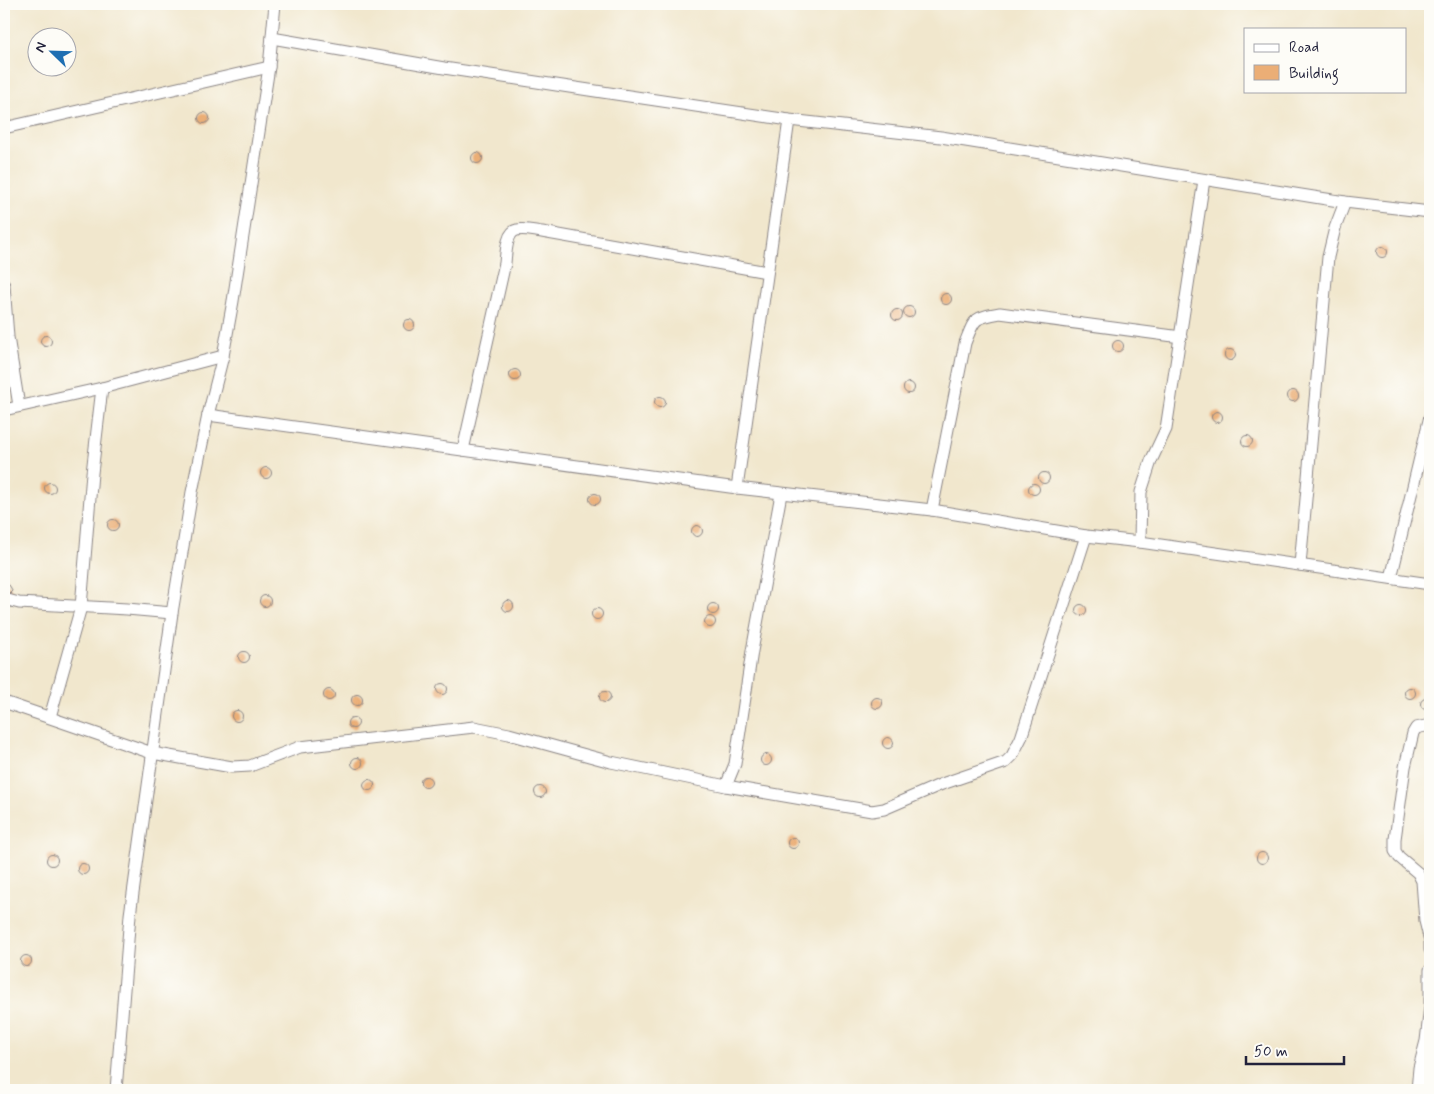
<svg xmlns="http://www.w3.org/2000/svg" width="1434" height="1094" font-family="Mynerve,sans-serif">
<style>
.building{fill:#ebae76}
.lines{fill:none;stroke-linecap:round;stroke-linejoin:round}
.minor-casing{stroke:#8a8484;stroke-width:13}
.minor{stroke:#fff;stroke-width:11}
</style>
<rect width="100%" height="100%" fill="#fdfcf7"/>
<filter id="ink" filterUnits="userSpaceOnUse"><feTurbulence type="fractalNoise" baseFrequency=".02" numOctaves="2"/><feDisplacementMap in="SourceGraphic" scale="10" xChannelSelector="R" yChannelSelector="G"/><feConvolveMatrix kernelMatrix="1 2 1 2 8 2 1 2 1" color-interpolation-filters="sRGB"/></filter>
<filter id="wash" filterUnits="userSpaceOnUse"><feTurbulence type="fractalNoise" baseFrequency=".0096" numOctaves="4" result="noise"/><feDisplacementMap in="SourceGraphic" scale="20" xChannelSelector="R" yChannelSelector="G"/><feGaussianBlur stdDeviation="1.12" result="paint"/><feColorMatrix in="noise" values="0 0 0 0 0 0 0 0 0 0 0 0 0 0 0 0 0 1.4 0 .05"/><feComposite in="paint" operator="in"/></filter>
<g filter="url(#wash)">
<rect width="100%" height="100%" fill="#f1e7cd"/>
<g id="blocks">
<g class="building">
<circle cx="204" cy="118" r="5.5"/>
<circle cx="477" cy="158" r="5.5"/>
<circle cx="1382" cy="252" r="5.5"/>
<circle cx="946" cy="299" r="5.5"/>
<circle cx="909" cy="312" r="5.5"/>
<circle cx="897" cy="315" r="5.5"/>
<circle cx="409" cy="325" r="5.5"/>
<circle cx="46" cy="341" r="5.5"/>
<circle cx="1118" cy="346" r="5.5"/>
<circle cx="1230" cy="355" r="5.5"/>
<circle cx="515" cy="375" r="5.5"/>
<circle cx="909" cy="388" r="5.5"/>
<circle cx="1293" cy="396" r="5.5"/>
<circle cx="660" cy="402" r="5.5"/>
<circle cx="1217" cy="417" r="5.5"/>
<circle cx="1247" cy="441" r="5.5"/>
<circle cx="266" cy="473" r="5.5"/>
<circle cx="1044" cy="478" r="5.5"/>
<circle cx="50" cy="488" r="5.5"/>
<circle cx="1034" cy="489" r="5.5"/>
<circle cx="595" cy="499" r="5.5"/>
<circle cx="113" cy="525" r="5.5"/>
<circle cx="697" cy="531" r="5.5"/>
<path d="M 6,584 L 9,585 L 11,588 L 12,591 L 8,595 L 4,595 L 4,585 Z"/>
<circle cx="265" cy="601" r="5.5"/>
<circle cx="508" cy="606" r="5.5"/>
<circle cx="713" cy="609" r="5.5"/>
<circle cx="1081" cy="610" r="5.5"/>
<circle cx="597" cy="614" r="5.5"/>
<circle cx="710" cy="622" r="5.5"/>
<circle cx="244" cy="657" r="5.5"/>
<circle cx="442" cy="689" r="5.5"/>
<circle cx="1410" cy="693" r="5.5"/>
<circle cx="329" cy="695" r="5.5"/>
<circle cx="605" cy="697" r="5.5"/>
<circle cx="357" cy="700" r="5.5"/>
<circle cx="877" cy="703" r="5.5"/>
<circle cx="1426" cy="704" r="5.5"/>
<circle cx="237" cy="716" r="5.5"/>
<circle cx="353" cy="723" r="5.5"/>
<circle cx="888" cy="743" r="5.5"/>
<circle cx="766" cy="760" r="5.5"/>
<circle cx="357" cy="763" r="5.5"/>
<circle cx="426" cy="782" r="5.5"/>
<circle cx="369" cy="785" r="5.5"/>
<circle cx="540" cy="792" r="5.5"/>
<circle cx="793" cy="843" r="5.5"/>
<circle cx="1262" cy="858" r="5.5"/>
<circle cx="52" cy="860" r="5.5"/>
<circle cx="83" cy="869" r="5.5"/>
<circle cx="26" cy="961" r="5.5"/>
</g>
</g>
</g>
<g filter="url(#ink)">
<use href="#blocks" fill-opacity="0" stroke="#8a8484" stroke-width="1"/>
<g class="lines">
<defs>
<g id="minor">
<path d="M 272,38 L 444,68 L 589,90 L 789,120 L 941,137 L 1345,202 L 1430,212"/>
<path d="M 4,128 L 269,67"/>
<path d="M 4,285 L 8,337 L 19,406"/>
<path d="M 4,410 L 102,388 L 223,356"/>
<path d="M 208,415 L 737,488 L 932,510 L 1086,536 L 1140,542 L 1430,584"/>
<path d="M 463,450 L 505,263 C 506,255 506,232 517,230 C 524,228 534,231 542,232 L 767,272"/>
<path d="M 737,488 L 789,120"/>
<path d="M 932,510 L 965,343 C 975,318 973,318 1000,313 L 1181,337"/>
<path d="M 1140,542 L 1141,492 L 1151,461 L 1166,429 L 1204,180"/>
<path d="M 1300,565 L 1328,257 L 1335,228 L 1345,202"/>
<path d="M 1391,578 L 1430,416"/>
<path d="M 4,599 L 19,603 L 127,609 L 172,613"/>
<path d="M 4,702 L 152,753 L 232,767 L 250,766 L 300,747 L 474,727 L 509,734 L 611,762 L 726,786 L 872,811 L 884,809 L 942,784 L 1006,762 L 1012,756 L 1021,738 L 1086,536"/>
<path d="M 50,717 L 81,607 L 92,473 L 102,388"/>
<path d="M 1430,725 L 1416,728 L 1413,733 L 1405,767 L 1395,839 L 1395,851 L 1399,857 L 1418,873 L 1422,881 L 1425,921 L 1430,941 L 1430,950"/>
<path d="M 726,786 L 735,764 L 752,651 L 781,494"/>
<path d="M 116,1090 L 130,915 L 172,613 L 192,492 L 208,415 L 223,356 L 233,301 L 269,67 L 275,4"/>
<path d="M 1417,1090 L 1419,1068 L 1426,1041 L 1430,1006 L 1430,970"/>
</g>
</defs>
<use href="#minor" class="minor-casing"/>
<use href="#minor" class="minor"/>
</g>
</g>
<rect width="1434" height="1094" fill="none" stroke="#fdfcf7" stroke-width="20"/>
<rect x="1244" y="28" width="162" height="65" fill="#fdfcf7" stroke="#a5a5ac"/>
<rect x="1254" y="44" width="25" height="8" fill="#ffffff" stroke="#a5a5ac"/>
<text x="1289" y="52" font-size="15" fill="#22223b">Road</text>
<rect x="1254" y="65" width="25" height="15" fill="#ebae76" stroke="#a5a5ac"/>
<text x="1289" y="78" font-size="15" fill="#22223b">Building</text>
<g transform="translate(52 52) rotate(293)"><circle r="24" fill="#fdfcf7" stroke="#a5a5ac"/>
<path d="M0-4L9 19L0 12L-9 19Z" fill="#1f6fb2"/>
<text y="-8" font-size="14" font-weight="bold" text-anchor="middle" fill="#22223b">N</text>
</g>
<path d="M1246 1056v8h98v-8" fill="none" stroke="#22223b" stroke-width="2.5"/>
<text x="1254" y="1056" font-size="15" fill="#22223b" stroke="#fdfcf7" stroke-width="4" paint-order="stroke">50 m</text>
</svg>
